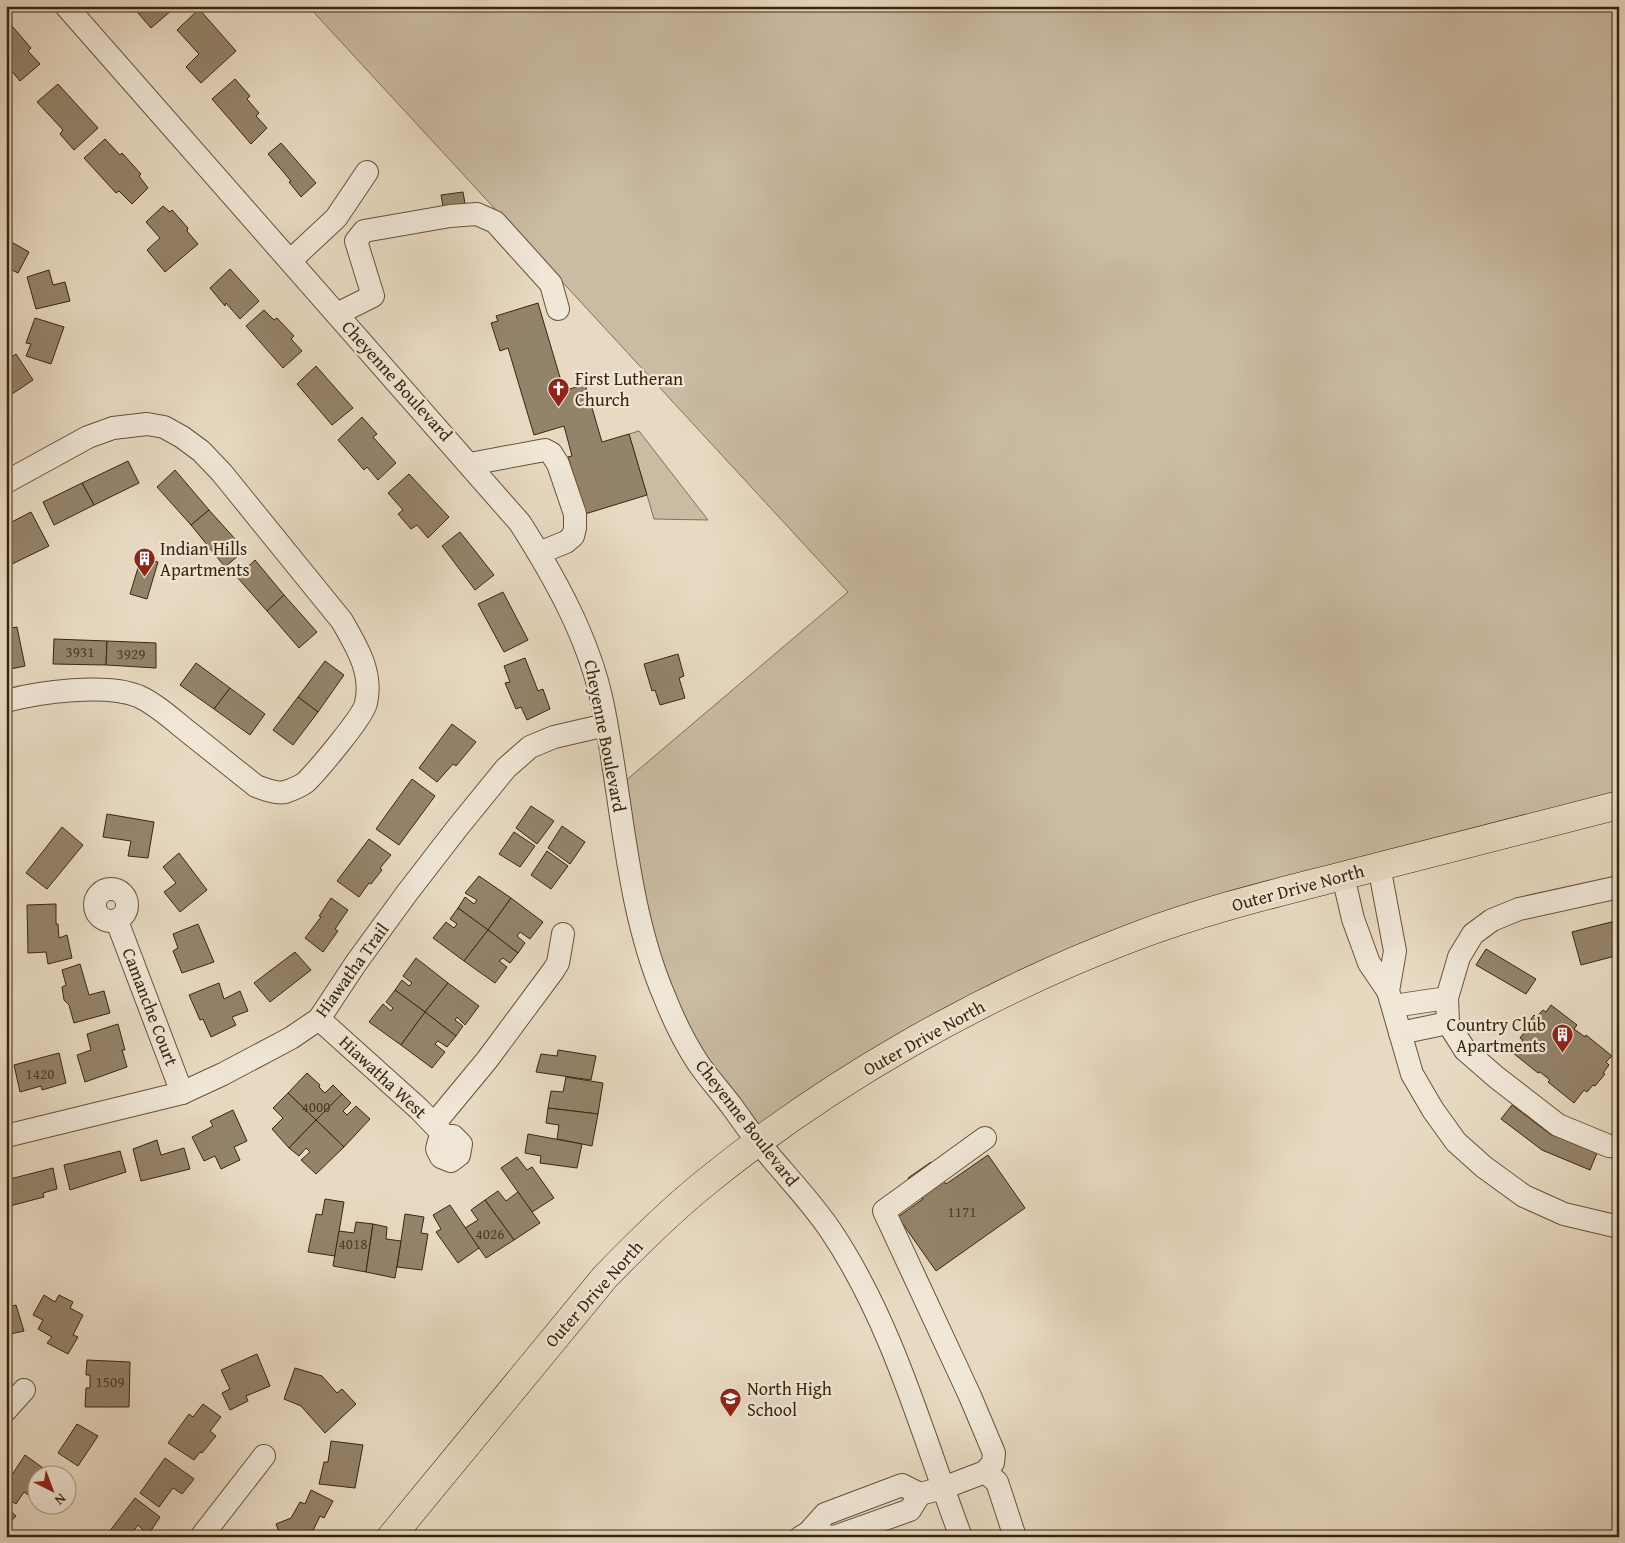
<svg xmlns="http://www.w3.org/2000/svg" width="1625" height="1543" font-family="'Gentium Book Plus',serif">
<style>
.green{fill:#cabba3;stroke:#827058}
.building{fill:#94836b;stroke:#3a250d}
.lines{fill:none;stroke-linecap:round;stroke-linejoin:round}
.minor-casing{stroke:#66523a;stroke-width:24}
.major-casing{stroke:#3a250d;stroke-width:29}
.minor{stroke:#f0e7d7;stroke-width:22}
.major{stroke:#e8dac2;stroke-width:28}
.labels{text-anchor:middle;stroke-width:4.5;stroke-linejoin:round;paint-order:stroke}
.number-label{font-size:15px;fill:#503c24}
.poi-label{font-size:18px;fill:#3a250d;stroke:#f0e7d7;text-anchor:start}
.street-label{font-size:18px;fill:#3a250d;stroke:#f0e7d7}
</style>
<rect width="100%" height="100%" fill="#e8dac2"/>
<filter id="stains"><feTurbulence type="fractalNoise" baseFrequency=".004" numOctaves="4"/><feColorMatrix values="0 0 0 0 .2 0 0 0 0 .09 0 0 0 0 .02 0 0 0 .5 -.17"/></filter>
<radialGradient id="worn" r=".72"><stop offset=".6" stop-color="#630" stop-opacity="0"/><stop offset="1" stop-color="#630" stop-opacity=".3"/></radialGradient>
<g class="green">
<path d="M 308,6 L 1619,6 L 1619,802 L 1118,940 L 760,1135 L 706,1061 L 676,1003 L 651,932 L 624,782 L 848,592 Z"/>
<path d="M 639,431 L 708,520 L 654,519 L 629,434 Z"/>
</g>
<g class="building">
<path d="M 132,6 L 169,6 L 172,10 L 151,28 Z"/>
<path d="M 199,9 L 236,51 L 201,83 L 186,67 L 199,54 L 177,30 Z"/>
<path d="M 6,24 L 9,28 L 12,26 L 31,48 L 28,51 L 40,64 L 20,81 L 6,64 Z"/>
<path d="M 235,79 L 250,96 L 247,99 L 259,113 L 256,116 L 267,128 L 251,144 L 212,99 Z"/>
<path d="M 58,84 L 98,128 L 74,150 L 60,134 L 63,130 L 37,102 Z"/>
<path d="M 105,139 L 120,155 L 122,153 L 141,174 L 139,176 L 148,188 L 132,204 L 119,191 L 116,193 L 84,158 Z"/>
<path d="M 281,143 L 316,183 L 301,197 L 289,182 L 291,181 L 268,154 Z"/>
<path d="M 463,192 L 466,209 L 444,212 L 441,195 Z"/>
<path d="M 163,206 L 170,212 L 172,210 L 188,228 L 187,231 L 198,244 L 165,272 L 147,250 L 160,238 L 146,222 Z"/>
<path d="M 6,239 L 29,252 L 18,273 L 6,267 Z"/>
<path d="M 230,269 L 259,301 L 240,319 L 226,303 L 225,306 L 210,288 Z"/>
<path d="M 49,270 L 53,285 L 65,282 L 70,301 L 36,309 L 27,277 Z"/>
<path d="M 538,303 L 564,391 L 585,384 L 602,442 L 629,434 L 647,495 L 585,514 L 568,457 L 572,456 L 564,426 L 534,435 L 508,348 L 500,351 L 491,323 L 498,321 L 496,316 Z"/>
<path d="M 264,310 L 274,320 L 277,318 L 294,336 L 291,339 L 302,351 L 283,368 L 246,326 Z"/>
<path d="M 35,318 L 64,327 L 51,364 L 26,356 L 31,344 L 26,343 Z"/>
<path d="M 16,354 L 33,380 L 6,398 L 6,361 Z"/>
<path d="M 316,366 L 353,408 L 332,425 L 297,384 Z"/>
<path d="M 362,417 L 377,434 L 373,437 L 396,463 L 378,480 L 367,467 L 364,470 L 338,440 Z"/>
<path d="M 128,461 L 139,483 L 94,505 L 82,483 Z"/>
<path d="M 175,470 L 209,510 L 191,525 L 157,487 Z"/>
<path d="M 409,474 L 449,517 L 428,538 L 417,525 L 411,529 L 398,514 L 403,510 L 388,493 Z"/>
<path d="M 82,483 L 94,505 L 54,525 L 43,502 Z"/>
<path d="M 209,510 L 245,550 L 225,567 L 191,525 Z"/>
<path d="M 31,512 L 49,546 L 6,567 L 6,525 Z"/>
<path d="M 460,532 L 494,575 L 475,590 L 442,546 Z"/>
<path d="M 141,558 L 158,562 L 147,599 L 130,594 Z"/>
<path d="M 255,560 L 284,595 L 267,611 L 237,577 Z"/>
<path d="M 503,592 L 528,640 L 504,652 L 478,604 Z"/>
<path d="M 284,595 L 317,632 L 299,648 L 267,611 Z"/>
<path d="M 17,627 L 25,666 L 6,670 L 6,629 Z"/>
<path d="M 54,639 L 107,641 L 106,665 L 53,664 Z"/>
<path d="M 107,641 L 156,643 L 156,668 L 106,665 Z"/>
<path d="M 678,654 L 684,676 L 679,678 L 685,698 L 660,705 L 655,690 L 652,691 L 644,664 Z"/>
<path d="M 525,658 L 538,691 L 543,689 L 550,709 L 527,720 L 521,707 L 516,709 L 505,683 L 510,682 L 504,666 Z"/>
<path d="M 325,661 L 344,675 L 318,712 L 298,697 Z"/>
<path d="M 196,663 L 230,688 L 214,709 L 180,685 Z"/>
<path d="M 230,688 L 265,714 L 250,735 L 214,709 Z"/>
<path d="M 298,697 L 318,712 L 293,745 L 273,730 Z"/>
<path d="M 452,724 L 476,742 L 456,766 L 453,764 L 437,782 L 419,768 Z"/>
<path d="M 412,779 L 435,796 L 399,845 L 376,829 Z"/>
<path d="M 531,806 L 554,821 L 537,844 L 516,828 Z"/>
<path d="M 107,814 L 154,822 L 148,858 L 128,856 L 131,841 L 103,837 Z"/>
<path d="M 562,826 L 585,842 L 570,864 L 548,848 Z"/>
<path d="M 62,827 L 83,845 L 47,889 L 26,873 Z"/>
<path d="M 514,832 L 535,846 L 520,867 L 499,854 Z"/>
<path d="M 369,839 L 391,855 L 380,868 L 382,870 L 371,884 L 369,883 L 359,897 L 337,881 Z"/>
<path d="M 547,851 L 568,866 L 551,889 L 531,875 Z"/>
<path d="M 179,853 L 207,890 L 180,912 L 164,892 L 176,883 L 163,867 Z"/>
<path d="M 479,876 L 511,898 L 488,930 L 458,908 L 465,897 L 474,904 L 477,900 L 465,893 Z"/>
<path d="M 331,898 L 348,910 L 335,929 L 338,931 L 323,952 L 305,938 L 321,917 L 319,916 Z"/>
<path d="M 511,898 L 543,922 L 530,939 L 520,932 L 517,936 L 525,943 L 518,953 L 488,930 Z"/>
<path d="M 56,904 L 56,924 L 58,924 L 59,938 L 67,935 L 72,958 L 48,964 L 46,952 L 28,953 L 27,905 Z"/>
<path d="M 458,908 L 488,930 L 464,961 L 433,938 L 446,922 L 454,928 L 457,924 L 450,919 Z"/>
<path d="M 1619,920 L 1619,955 L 1581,965 L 1572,932 Z"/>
<path d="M 198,924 L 214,962 L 182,973 L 173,951 L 178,948 L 173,934 Z"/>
<path d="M 488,930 L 518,953 L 510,963 L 503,958 L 499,961 L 507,967 L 495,983 L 464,961 Z"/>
<path d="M 1486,949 L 1536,979 L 1526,994 L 1476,965 Z"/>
<path d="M 295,952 L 311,970 L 270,1002 L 254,983 Z"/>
<path d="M 416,958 L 448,983 L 425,1012 L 395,990 L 402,980 L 409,986 L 412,983 L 403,976 Z"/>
<path d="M 80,964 L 89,995 L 104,991 L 110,1013 L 74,1023 L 69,1005 L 64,1000 L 62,987 L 66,985 L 62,970 Z"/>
<path d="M 219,983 L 224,999 L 240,991 L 248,1011 L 232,1017 L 236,1025 L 211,1037 L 203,1019 L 200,1020 L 189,995 Z"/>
<path d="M 448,983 L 479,1006 L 465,1025 L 457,1017 L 455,1020 L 463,1026 L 456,1036 L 425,1012 Z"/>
<path d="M 395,990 L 425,1012 L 401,1045 L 369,1022 L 383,1004 L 391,1011 L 393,1008 L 386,1002 Z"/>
<path d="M 1551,1005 L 1577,1025 L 1574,1029 L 1585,1037 L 1586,1035 L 1612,1056 L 1606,1062 L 1609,1065 L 1603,1073 L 1605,1074 L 1595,1086 L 1593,1085 L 1587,1092 L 1584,1090 L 1574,1103 L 1548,1082 L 1550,1080 L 1540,1072 L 1538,1073 L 1513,1053 L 1523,1040 L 1520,1038 L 1526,1030 L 1524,1029 L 1534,1015 L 1536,1017 L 1543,1010 L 1546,1012 Z"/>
<path d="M 425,1012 L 456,1036 L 447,1047 L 438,1041 L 435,1044 L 445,1052 L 432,1068 L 401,1045 Z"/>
<path d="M 118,1024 L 125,1050 L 122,1050 L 127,1067 L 85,1082 L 77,1055 L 91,1050 L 87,1034 Z"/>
<path d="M 558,1050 L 596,1056 L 591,1080 L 536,1072 L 541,1054 L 557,1056 Z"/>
<path d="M 59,1053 L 66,1083 L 42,1090 L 41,1086 L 20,1092 L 14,1065 Z"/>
<path d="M 307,1073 L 320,1085 L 319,1087 L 325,1093 L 333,1085 L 342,1094 L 316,1120 L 288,1093 Z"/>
<path d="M 566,1077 L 603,1083 L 598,1114 L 548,1108 L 551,1091 L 563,1092 Z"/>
<path d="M 288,1093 L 316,1120 L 289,1148 L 272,1129 L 283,1118 L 273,1108 Z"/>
<path d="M 342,1094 L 351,1103 L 343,1111 L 347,1115 L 356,1106 L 370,1119 L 344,1147 L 316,1120 Z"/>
<path d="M 1512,1105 L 1550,1134 L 1597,1153 L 1590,1170 L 1542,1150 L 1501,1119 Z"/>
<path d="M 548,1108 L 598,1114 L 592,1146 L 557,1139 L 559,1125 L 546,1123 Z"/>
<path d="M 233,1110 L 247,1141 L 234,1147 L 240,1160 L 221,1169 L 215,1156 L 204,1161 L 192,1137 L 213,1126 L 210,1121 Z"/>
<path d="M 316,1120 L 344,1147 L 316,1174 L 301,1160 L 310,1152 L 306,1148 L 299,1156 L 289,1148 Z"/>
<path d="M 528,1134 L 582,1144 L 577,1168 L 540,1163 L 541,1156 L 525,1153 Z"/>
<path d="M 157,1140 L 161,1155 L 184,1148 L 190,1169 L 141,1181 L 133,1149 Z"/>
<path d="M 120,1151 L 126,1172 L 70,1190 L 64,1165 Z"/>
<path d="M 988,1155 L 1025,1208 L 936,1271 L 898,1217 L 923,1199 L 908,1178 L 931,1162 L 946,1184 Z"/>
<path d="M 517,1157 L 527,1170 L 532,1167 L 554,1198 L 532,1212 L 501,1168 Z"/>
<path d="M 53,1168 L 57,1189 L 43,1193 L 44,1197 L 6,1207 L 6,1180 Z"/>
<path d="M 498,1191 L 506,1201 L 518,1192 L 540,1223 L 514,1240 L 485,1200 Z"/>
<path d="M 325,1199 L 344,1202 L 335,1256 L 308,1252 L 316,1214 L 322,1215 Z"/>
<path d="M 485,1200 L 514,1240 L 486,1258 L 465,1228 L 478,1220 L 471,1210 Z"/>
<path d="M 450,1205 L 479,1248 L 458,1263 L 436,1232 L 441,1229 L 433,1215 Z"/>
<path d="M 405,1214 L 424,1217 L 421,1233 L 428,1234 L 422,1270 L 397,1267 Z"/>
<path d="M 356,1222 L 373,1224 L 366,1272 L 333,1266 L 339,1231 L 354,1233 Z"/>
<path d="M 373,1224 L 387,1227 L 386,1239 L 401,1241 L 395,1278 L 366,1272 Z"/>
<path d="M 44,1295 L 55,1302 L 59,1295 L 73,1302 L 70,1308 L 83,1315 L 73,1335 L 78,1337 L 68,1354 L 47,1343 L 52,1337 L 38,1329 L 43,1320 L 33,1315 Z"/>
<path d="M 16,1305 L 24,1331 L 6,1335 L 6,1308 Z"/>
<path d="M 257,1354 L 270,1386 L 246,1396 L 248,1401 L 230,1410 L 222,1393 L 230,1389 L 221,1370 Z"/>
<path d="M 87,1360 L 130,1362 L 129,1407 L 85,1407 L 86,1388 L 90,1388 L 90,1375 L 86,1375 Z"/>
<path d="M 295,1368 L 322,1376 L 337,1393 L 342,1389 L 356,1404 L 325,1433 L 301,1406 L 284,1399 Z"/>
<path d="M 203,1404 L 221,1417 L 210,1431 L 216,1436 L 202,1453 L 200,1452 L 194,1460 L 168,1443 L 189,1414 L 193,1417 Z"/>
<path d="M 77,1424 L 98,1436 L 78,1466 L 58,1453 Z"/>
<path d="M 331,1441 L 363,1445 L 355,1488 L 319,1484 L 324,1462 L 328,1462 Z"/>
<path d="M 25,1455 L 54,1476 L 38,1476 L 37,1501 L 24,1492 L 16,1504 L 6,1498 L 6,1484 Z"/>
<path d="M 165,1458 L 194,1479 L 182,1494 L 173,1488 L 159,1507 L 140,1493 Z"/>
<path d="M 311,1490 L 333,1501 L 324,1518 L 320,1516 L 310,1537 L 281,1537 L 276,1524 L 291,1518 L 300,1502 L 305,1504 Z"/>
<path d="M 135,1498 L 160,1517 L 148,1535 L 138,1525 L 129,1537 L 115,1537 L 109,1532 Z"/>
<path d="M 6,1507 L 16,1516 L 6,1527 Z"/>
</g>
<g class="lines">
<defs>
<g id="minor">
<path d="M 66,6 L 520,523 C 555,578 588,637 602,701 C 623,800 625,905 665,998 C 674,1021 685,1043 698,1063 C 709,1079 722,1093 733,1108 C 742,1120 750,1133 760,1144 C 784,1174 810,1200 831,1231 C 893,1324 922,1434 961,1537"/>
<path d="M 291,260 L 336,218 L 367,172"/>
<path d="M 337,314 L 373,296 L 356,241 L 364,231 L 450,216 L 477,214 L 495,222 L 551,284 L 558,309"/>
<path d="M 470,464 L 545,450 L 551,453 L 558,464 L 575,514 L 575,528 L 573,536 L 566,542 L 539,553"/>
<path d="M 6,482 L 88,437 L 113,428 L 147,424 L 164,427 L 182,437 L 201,451 L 222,473 L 342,621 C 357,647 373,673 366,703 C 364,716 317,771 306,782 C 301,786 291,790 285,792 C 276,794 264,789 256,786 C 233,768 210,749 187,731 C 172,719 156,704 138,696 C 106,683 39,692 6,701"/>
<path d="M 1379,866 L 1395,951 L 1388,991"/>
<path d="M 1343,876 L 1353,919 L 1369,963 L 1388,991 L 1412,1074 L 1433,1110 L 1456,1142 L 1484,1167 L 1524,1196 L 1564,1214 L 1619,1227"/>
<path d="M 1619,887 L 1519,909 L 1492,920 L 1473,934 L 1459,957 L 1447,998 L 1448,1023 L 1465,1050 L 1496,1077 L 1558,1125 L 1609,1146 L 1619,1147"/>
<circle cx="111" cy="905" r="16"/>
<path d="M 117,921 L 182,1093"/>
<path d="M 1393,1006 L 1447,998"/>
<path d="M 319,1019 L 419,1109 L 445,1136"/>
<path d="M 1400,1033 L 1448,1023"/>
<path d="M 434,1124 L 487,1060 L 553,971 L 558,963 L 563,934"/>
<path d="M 6,1136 L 182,1093 L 223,1074 L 291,1038 L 319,1019 L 356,963 L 407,893 L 458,827 L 506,768 L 530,747 L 554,737 L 606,725"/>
<path d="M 445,1136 L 453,1136 L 461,1144 L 459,1155 L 451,1161 L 441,1157 L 437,1149 L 439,1141 Z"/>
<path d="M 6,1410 L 24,1390"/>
<path d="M 985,1472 L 997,1482 L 1015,1537"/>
<path d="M 808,1533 L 825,1514 L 902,1485 L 920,1494 L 943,1488 L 985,1472 L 993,1463 L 994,1453 L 970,1396 L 884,1211 L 985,1138"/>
<path d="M 201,1537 L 264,1456"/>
<path d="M 801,1537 L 808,1533 L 834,1537 L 910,1510 L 920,1494"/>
</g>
<path id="major" d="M 391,1537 L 605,1277 C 637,1244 669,1212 705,1183 C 830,1081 983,994 1134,937 C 1202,911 1272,894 1342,876 C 1434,852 1526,828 1619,805"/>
</defs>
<use href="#minor" class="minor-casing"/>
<use href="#major" class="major-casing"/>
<use href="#minor" class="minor"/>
<use href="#major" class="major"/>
</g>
<defs>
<symbol id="church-pin" viewBox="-11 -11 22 30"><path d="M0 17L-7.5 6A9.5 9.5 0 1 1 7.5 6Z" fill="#8f2418" stroke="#f0e7d7"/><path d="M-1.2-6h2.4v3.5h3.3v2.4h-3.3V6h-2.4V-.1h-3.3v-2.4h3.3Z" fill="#fff"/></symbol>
<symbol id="building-pin" viewBox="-11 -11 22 30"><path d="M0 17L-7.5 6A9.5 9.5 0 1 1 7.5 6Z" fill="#8f2418" stroke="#f0e7d7"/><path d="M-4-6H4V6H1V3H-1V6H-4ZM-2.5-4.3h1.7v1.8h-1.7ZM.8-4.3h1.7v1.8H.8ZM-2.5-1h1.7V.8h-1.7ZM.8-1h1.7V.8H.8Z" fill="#fff"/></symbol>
<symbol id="school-pin" viewBox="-11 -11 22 30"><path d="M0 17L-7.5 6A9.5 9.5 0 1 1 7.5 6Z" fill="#8f2418" stroke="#f0e7d7"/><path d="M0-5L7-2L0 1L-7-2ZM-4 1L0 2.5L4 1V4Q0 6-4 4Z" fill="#fff"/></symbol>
</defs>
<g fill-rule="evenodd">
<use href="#church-pin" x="546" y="376" width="25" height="34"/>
<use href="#building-pin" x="132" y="546" width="25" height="34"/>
<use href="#building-pin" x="1550" y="1022" width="25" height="34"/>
<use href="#school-pin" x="718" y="1386" width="25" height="34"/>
</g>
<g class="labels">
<g class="number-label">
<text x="80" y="657">3931</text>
<text x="131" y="659">3929</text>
<text x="40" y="1079">1420</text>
<text x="316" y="1112">4000</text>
<text x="962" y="1217">1171</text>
<text x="490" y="1239">4026</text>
<text x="353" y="1249">4018</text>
<text x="110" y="1387">1509</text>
</g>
<g class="poi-label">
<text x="575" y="385">First Lutheran<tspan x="575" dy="21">Church</tspan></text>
<text x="160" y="555">Indian Hills<tspan x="160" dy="21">Apartments</tspan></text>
<text x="1546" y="1031" text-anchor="end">Country Club<tspan x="1546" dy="21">Apartments</tspan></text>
<text x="747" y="1395">North High<tspan x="747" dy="21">School</tspan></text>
</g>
<g class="street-label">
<text transform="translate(397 381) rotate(48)" y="6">Cheyenne Boulevard</text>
<text transform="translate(605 736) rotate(79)" y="6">Cheyenne Boulevard</text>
<text transform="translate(1298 888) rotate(-15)" y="6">Outer Drive North</text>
<text transform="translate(352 970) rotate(-54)" y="6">Hiawatha Trail</text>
<text transform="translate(150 1007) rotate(69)" y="6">Camanche Court</text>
<text transform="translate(924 1038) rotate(-29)" y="6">Outer Drive North</text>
<text transform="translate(383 1077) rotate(43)" y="6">Hiawatha West</text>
<text transform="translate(747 1123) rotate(52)" y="6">Cheyenne Boulevard</text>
<text transform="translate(594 1294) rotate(-48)" y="6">Outer Drive North</text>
</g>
</g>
<rect width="1625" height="1543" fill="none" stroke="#e8dac2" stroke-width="25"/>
<rect x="8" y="8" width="1610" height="1528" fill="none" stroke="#3a250d" stroke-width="2.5"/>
<rect x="12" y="12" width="1600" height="1518" fill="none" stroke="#3a250d"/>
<g transform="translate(52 1490) rotate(138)"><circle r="24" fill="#f0e7d7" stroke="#a79986"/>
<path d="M0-4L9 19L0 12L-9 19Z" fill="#8f2418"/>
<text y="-8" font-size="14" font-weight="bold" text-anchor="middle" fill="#3a250d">N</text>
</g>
<rect width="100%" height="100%" filter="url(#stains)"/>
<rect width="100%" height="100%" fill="url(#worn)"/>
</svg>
